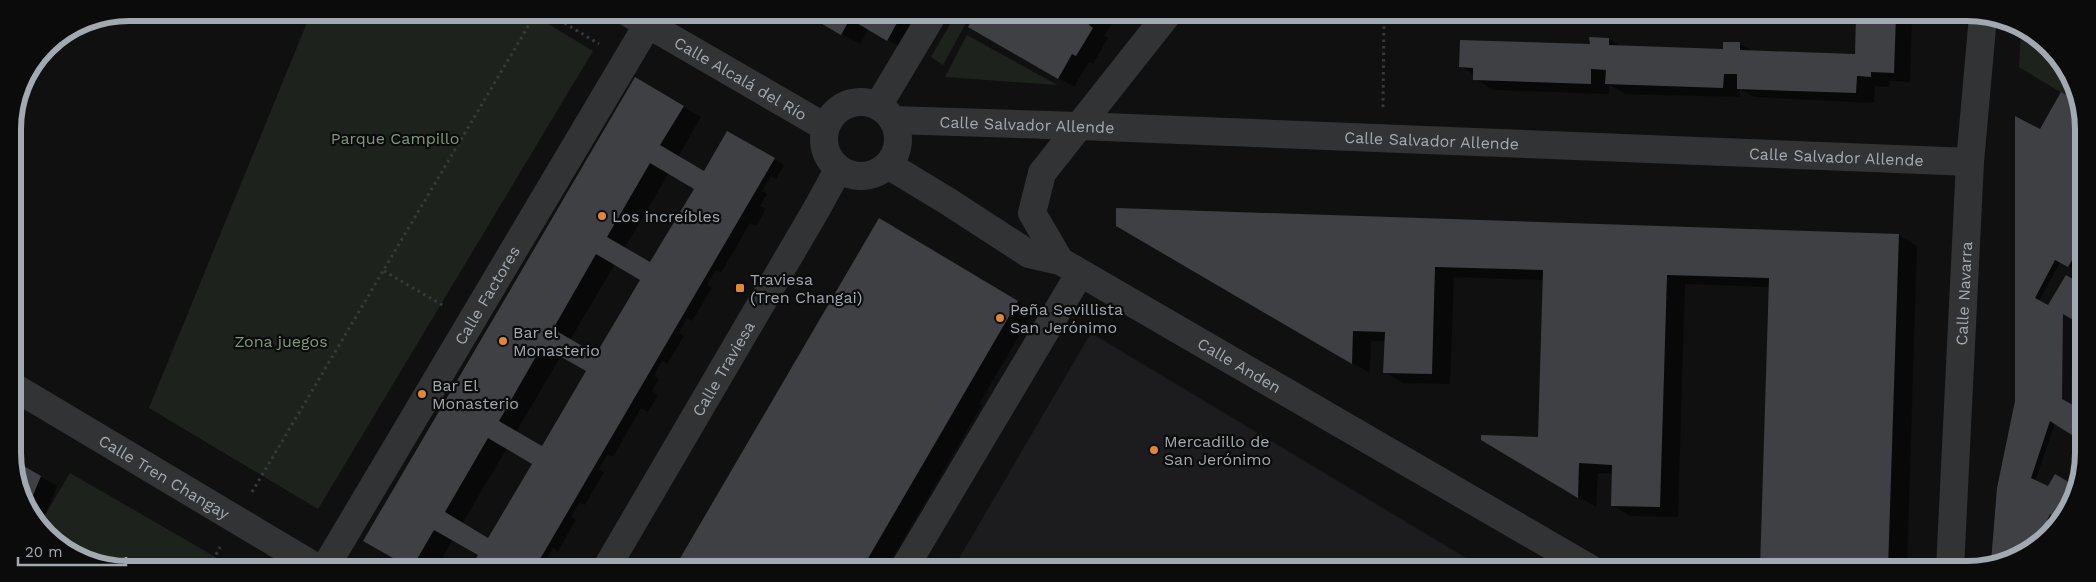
<svg xmlns="http://www.w3.org/2000/svg" width="2096" height="582" font-family="'Work Sans',sans-serif">
<style>
.built{fill:#1c1c1e}
.green{fill:#1d231c}
.shadow{fill:#0007;fill-rule:evenodd}
.building{fill:#3f4044;fill-rule:evenodd}
.lines{fill:none;stroke-linecap:round;stroke-linejoin:round}
.path{stroke:#373a3c;stroke-width:3;stroke-dasharray:2.5 4;stroke-linecap:butt}
.minor{stroke:#313335;stroke-width:28}
.poi-dot{fill:#e08738;stroke:#0b0b0c;stroke-width:2}
.labels{text-anchor:middle;stroke-width:4.5;stroke-linejoin:round;paint-order:stroke}
.street-label{font-size:16px;fill:#a2a9b0;stroke:#0b0b0c}
.park-label{font-size:16px;fill:#7f9a7a;stroke:#0b0b0c}
.poi-label{font-size:16px;fill:#a2a9b0;stroke:#0b0b0c;text-anchor:start}
.rim{fill:none;stroke:#a2a9b0;stroke-width:6}
</style>
<rect width="100%" height="100%" fill="#101011"/>
<g class="built">
<path d="M 2015,286 L 2080,324 L 2080,440 L 2015,401 Z"/>
<path d="M 1091,333 L 1483,568 L 954,567 Z"/>
</g>
<g class="green">
<path d="M 311,13 L 530,13 L 593,51 L 318,509 L 149,408 Z"/>
<path d="M 956,14 L 971,14 L 943,65 L 931,57 Z"/>
<path d="M 2021,31 L 2050,47 L 2080,104 L 2019,67 Z"/>
<path d="M 967,35 L 1057,85 L 945,77 Z"/>
<path d="M 70,473 L 231,566 L 99,566 L 42,530 L 39,525 Z"/>
</g>
<g class="shadow">
<path d="M 807,14 L 927,14 L 906,50 L 869,29 L 860,44 Z"/>
<path d="M 977,14 L 1117,15 L 1104,36 L 1108,38 L 1093,64 L 1089,62 L 1074,87 L 970,26 Z"/>
<path d="M 1857,16 L 1912,16 L 1910,82 L 1890,81 L 1889,87 L 1875,86 L 1874,103 L 1754,97 L 1740,89 L 1739,97 L 1625,94 L 1609,85 L 1609,94 L 1493,90 L 1475,79 L 1475,75 L 1460,66 L 1591,45 L 1591,39 L 1609,39 L 1622,47 L 1724,50 L 1740,44 L 1755,52 L 1856,55 Z"/>
<path d="M 2062,94 L 2081,107 L 2081,256 L 2074,269 L 2061,261 L 2039,301 L 2067,317 L 2080,285 L 2080,323 L 2073,319 L 2071,406 L 2080,438 L 2055,423 L 2035,482 L 2044,486 L 2076,488 L 2044,541 L 1993,562 L 2016,403 L 2040,131 ZM 2050,513 L 2057,517 L 2057,519 L 2049,515 Z"/>
<path d="M 663,95 L 701,117 L 678,157 L 704,173 L 728,132 L 784,165 L 776,179 L 771,176 L 762,191 L 767,194 L 760,206 L 766,209 L 756,226 L 750,223 L 721,273 L 716,270 L 707,285 L 712,288 L 692,321 L 687,318 L 679,333 L 684,336 L 667,364 L 662,361 L 654,376 L 659,379 L 652,391 L 658,395 L 648,412 L 641,408 L 613,457 L 608,454 L 599,469 L 604,472 L 585,505 L 580,502 L 571,517 L 576,520 L 558,551 L 553,548 L 544,563 L 549,566 L 473,566 L 479,555 L 453,539 L 438,566 L 409,566 L 365,540 ZM 669,173 L 695,188 L 656,267 L 624,249 ZM 615,264 L 641,280 L 603,359 L 570,340 ZM 561,356 L 588,371 L 542,448 L 516,432 ZM 507,448 L 533,463 L 489,540 L 462,524 Z"/>
<path d="M 1117,226 L 1899,235 L 1917,246 L 1907,569 L 1761,569 L 1770,287 L 1685,284 L 1678,517 L 1630,516 L 1612,505 L 1613,474 L 1598,473 L 1596,507 L 1482,440 L 1539,439 L 1544,280 L 1454,277 L 1450,384 L 1403,383 L 1385,372 L 1386,341 L 1371,341 L 1370,373 Z"/>
<path d="M 1016,300 L 1034,311 L 979,404 L 982,405 L 887,567 L 778,567 Z"/>
<path d="M 15,463 L 57,486 L 40,527 L 15,475 Z"/>
</g>
<g class="building">
<path d="M 805,14 L 902,14 L 887,41 L 850,19 L 841,35 Z"/>
<path d="M 976,14 L 1095,15 L 1089,25 L 1093,28 L 1076,56 L 1072,54 L 1058,79 L 968,27 Z"/>
<path d="M 1856,16 L 1896,16 L 1894,73 L 1871,72 L 1871,77 L 1857,76 L 1856,93 L 1737,89 L 1737,74 L 1724,74 L 1723,88 L 1605,84 L 1606,70 L 1591,69 L 1591,84 L 1473,80 L 1473,68 L 1459,67 L 1460,40 L 1590,44 L 1589,37 L 1609,38 L 1609,45 L 1723,49 L 1723,42 L 1740,42 L 1740,50 L 1855,54 Z"/>
<path d="M 635,77 L 684,106 L 660,145 L 704,171 L 727,131 L 775,158 L 536,566 L 471,566 L 478,555 L 434,530 L 413,566 L 407,566 L 363,541 ZM 650,163 L 694,189 L 650,262 L 607,237 ZM 596,254 L 640,280 L 596,354 L 553,329 ZM 542,346 L 586,371 L 542,446 L 499,421 ZM 488,438 L 532,464 L 488,538 L 445,512 Z"/>
<path d="M 2061,92 L 2080,104 L 2081,107 L 2081,245 L 2068,267 L 2055,260 L 2035,298 L 2048,305 L 2066,275 L 2081,284 L 2080,324 L 2063,314 L 2062,399 L 2075,406 L 2080,399 L 2080,440 L 2050,421 L 2031,478 L 2048,486 L 2055,474 L 2077,487 L 2055,522 L 2056,517 L 2050,514 L 2040,537 L 2045,539 L 2044,541 L 1991,562 L 1997,488 L 2015,401 L 2015,116 L 2040,129 Z"/>
<path d="M 1116,208 L 1899,234 L 1888,569 L 1760,569 L 1769,278 L 1667,275 L 1660,507 L 1611,506 L 1612,465 L 1579,463 L 1578,498 L 1481,440 L 1481,435 L 1538,437 L 1543,270 L 1435,267 L 1432,374 L 1383,373 L 1385,332 L 1353,331 L 1352,364 L 1116,226 Z"/>
<path d="M 879,218 L 1018,301 L 863,567 L 675,567 Z"/>
<path d="M 15,461 L 41,476 L 29,505 L 15,475 Z"/>
</g>
<g class="lines">
<g class="path">
<path d="M 548,13 L 599,44"/>
<path d="M 1383,107 L 1384,15"/>
<path d="M 384,271 L 444,306"/>
<path d="M 252,492 L 536,13"/>
<path d="M 210,566 L 220,547"/>
</g>
<g class="minor">
<path id="s1" d="M 630,14 L 825,127"/>
<circle cx="861" cy="139" r="37"/>
<path d="M 878,106 L 933,14"/>
<path id="s2" d="M 893,120 L 1080,126 L 1970,162"/>
<path id="s3" d="M 888,165 L 949,202 L 1029,254 L 1060,261 L 1591,569"/>
<path d="M 1060,261 L 1032,213 L 1042,173 L 1167,15"/>
<path id="s4" d="M 14,387 L 314,566"/>
<path id="s5" d="M 326,566 L 648,24"/>
<path id="s6" d="M 607,567 L 816,210 L 838,170"/>
<path d="M 905,567 L 1080,273"/>
<path id="s7" d="M 1950,569 L 1970,162 L 1983,16"/>
</g>
</g>
<g class="poi-dot">
<circle cx="602" cy="216" r="5"/>
<rect x="735" y="283" width="10" height="10" rx="2.5"/>
<circle cx="1000" cy="318" r="5"/>
<circle cx="503" cy="341" r="5"/>
<circle cx="422" cy="394" r="5"/>
<circle cx="1154" cy="450" r="5"/>
</g>
<g class="labels">
<g class="street-label">
<text dy="6" stroke="none"><textPath href="#s1" startOffset="128">Calle Alcalá del Río</textPath></text>
<text dy="6" stroke="none"><textPath href="#s2" startOffset="134">Calle Salvador Allende</textPath></text>
<text dy="6" stroke="none"><textPath href="#s2" startOffset="539">Calle Salvador Allende</textPath></text>
<text dy="6" stroke="none"><textPath href="#s2" startOffset="944">Calle Salvador Allende</textPath></text>
<text dy="6" stroke="none"><textPath href="#s7" startOffset="276">Calle Navarra</textPath></text>
<text dy="6" stroke="none"><textPath href="#s5" startOffset="315">Calle Factores</textPath></text>
<text dy="6" stroke="none"><textPath href="#s3" startOffset="406">Calle Anden</textPath></text>
<text dy="6" stroke="none"><textPath href="#s6" startOffset="230">Calle Traviesa</textPath></text>
<text dy="6" stroke="none"><textPath href="#s4" startOffset="175">Calle Tren Changay</textPath></text>
</g>
<g class="park-label">
<text x="395" y="144">Parque Campillo</text>
<text x="281" y="347">Zona juegos</text>
</g>
<g class="poi-label">
<text x="612" y="222">Los increíbles</text>
<text x="750" y="285">Traviesa<tspan x="750" dy="18">(Tren Changai)</tspan></text>
<text x="1010" y="315">Peña Sevillista<tspan x="1010" dy="18">San Jerónimo</tspan></text>
<text x="513" y="338">Bar el<tspan x="513" dy="18">Monasterio</tspan></text>
<text x="432" y="391">Bar El<tspan x="432" dy="18">Monasterio</tspan></text>
<text x="1164" y="447">Mercadillo de<tspan x="1164" dy="18">San Jerónimo</tspan></text>
</g>
</g>
<path d="M0 0H2096V582H0ZM129 21H1967A108 108 0 0 1 2075 129V453A108 108 0 0 1 1967 561H129A108 108 0 0 1 21 453V129A108 108 0 0 1 129 21Z" fill="#0b0b0c" fill-rule="evenodd"/>
<path class="rim" d="M129 21H1967A108 108 0 0 1 2075 129V453A108 108 0 0 1 1967 561H129A108 108 0 0 1 21 453V129A108 108 0 0 1 129 21Z"/>
<path d="M18 557v8h108v-8" fill="none" stroke="#a2a9b0" stroke-width="2.5"/>
<text x="25" y="557" font-size="15" fill="#a2a9b0" stroke="#0b0b0c" stroke-width="4" paint-order="stroke">20 m</text>
</svg>
